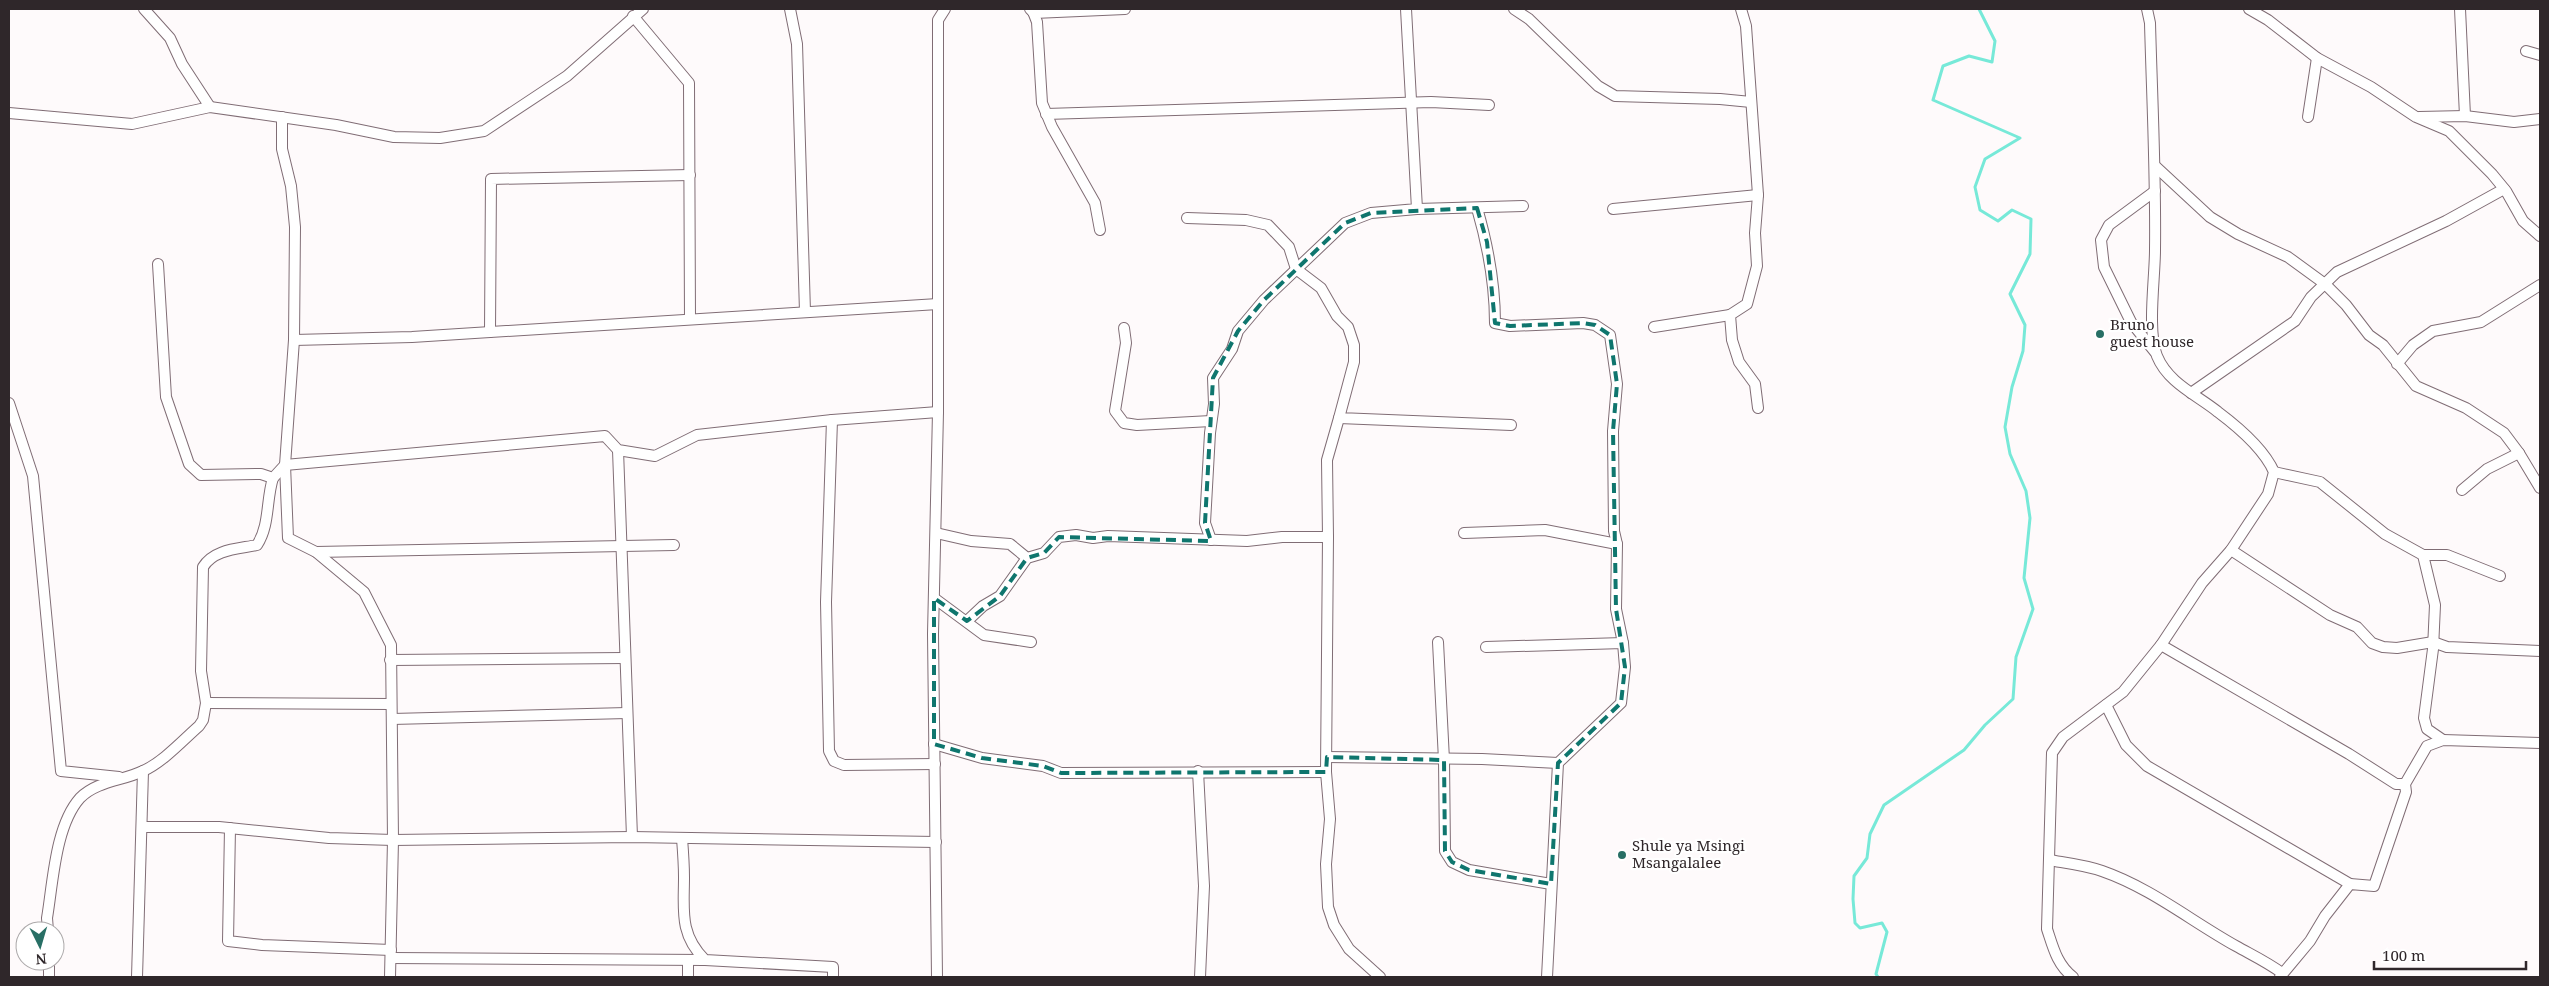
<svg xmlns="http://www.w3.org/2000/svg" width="2549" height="986" font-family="'Noto Serif',serif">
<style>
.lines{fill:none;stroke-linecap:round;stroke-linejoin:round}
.stream{stroke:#77e9d8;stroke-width:3}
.minor-casing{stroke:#806d75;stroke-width:12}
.minor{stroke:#fff;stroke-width:10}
.marked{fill:none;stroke:#0f766e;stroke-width:4;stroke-dasharray:10 6;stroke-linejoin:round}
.poi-dot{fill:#286f65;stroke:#fff;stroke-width:2}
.labels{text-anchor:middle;stroke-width:4.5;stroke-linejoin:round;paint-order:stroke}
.poi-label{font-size:15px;fill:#2f272a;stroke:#fff;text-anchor:start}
</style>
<rect width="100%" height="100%" fill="#fefafb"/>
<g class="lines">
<path class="stream" d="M 1878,977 L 1876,974 L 1887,932 L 1882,923 L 1860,928 L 1855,923 L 1853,899 L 1854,876 L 1867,858 L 1870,834 L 1884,805 L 1964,750 L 1985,725 L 2013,699 L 2016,657 L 2033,609 L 2024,578 L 2030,518 L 2026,491 L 2010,454 L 2005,427 L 2012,387 L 2023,351 L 2025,325 L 2010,294 L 2030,254 L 2031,219 L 2012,210 L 1998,221 L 1980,210 L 1975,187 L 1985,159 L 2020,138 L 1933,100 L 1943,66 L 1969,56 L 1992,62 L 1995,41 L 1979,9"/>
<defs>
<g id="minor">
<path d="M 144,9 L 170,38 L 182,64 L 210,107"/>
<path d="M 790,9 L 797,44 L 805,312"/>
<path d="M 1030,9 L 1034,13 L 1125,9"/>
<path d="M 1032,9 L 1037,22 L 1042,103 L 1052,127 L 1095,203 L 1100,230"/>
<path d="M 1514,9 L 1529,19 L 1598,86 L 1615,96 L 1720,99 L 1751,102"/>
<path d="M 1741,9 L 1746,26 L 1758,195 L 1755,233 L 1757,266 L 1747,304 L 1730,315 L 1732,340 L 1739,362 L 1755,384 L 1758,408"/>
<path d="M 2249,9 L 2268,20 L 2317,58 L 2371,87 L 2416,117 L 2449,131 L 2492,174 L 2506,191 L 2523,221 L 2540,236"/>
<path d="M 2460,9 L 2465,116"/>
<path d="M 633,16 L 689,83 L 690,319"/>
<path d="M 2526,51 L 2540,55"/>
<path d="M 9,113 L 132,124 L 210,107 L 336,125 L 394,137 L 440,138 L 484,131 L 567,76 L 643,9"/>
<path d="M 1046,114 L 1431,102 L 1489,105"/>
<path d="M 282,117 L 282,149 L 291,186 L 295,227 L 294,340 L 285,465 L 288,538 L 316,552 L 364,592 L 391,645 L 393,840 L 390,977"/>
<path d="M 2308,117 L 2317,58"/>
<path d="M 2419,117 L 2465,116 L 2514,122 L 2540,119"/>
<path d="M 2155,166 L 2210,217 L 2238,234 L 2288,257 L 2325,284 L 2346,305 L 2369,335 L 2383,345 L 2416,386 L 2466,408 L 2504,433 L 2519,453 L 2540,488"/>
<path d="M 1477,208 C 1488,246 1495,283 1495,323 L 1510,326 L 1583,323 L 1595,325 L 1610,335 L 1617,384 L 1613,431 L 1614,531 L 1617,544 L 1616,609 L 1623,643"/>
<path d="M 1417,209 L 1523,206"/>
<path d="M 1613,209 L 1758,195"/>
<path d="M 1187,218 L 1246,220 L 1268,225 L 1289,247 L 1296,269 L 1321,288 L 1337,316 L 1348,327 L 1354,345 L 1354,362 L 1339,418 L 1511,425"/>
<path d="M 158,264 L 166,397 L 189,464 L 201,475 L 261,474 L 273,478 L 285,465 L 605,436 L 618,450 L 655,456 L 697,435 L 832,420 L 938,412"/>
<path d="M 1654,327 L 1730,315"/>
<path d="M 1124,328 L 1126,343 L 1115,411 L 1124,423 L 1137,425 L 1211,421"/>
<path d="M 490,332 L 491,179 L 690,175"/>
<path d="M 294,340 L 412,337 L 938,304"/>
<path d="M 2155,352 L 2131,322 L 2104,267 L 2101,240 L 2109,225 L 2155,191"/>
<path d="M 2397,364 L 2413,345 L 2433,331 L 2481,322 L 2540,285"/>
<path d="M 2191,393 L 2295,321 L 2311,297 L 2337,272 L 2446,221 L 2504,189"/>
<path d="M 9,403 L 33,476 L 61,771 L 119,777"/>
<path d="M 832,420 L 826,602 L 829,751 L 834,761 L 844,765 L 935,764"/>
<path d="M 618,450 L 632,837"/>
<path d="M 2274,472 L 2320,482 L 2385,534 L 2423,555 L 2435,605 L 2433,649 L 2424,718 L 2427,729 L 2443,740"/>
<path d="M 2462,490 L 2487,469 L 2519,453"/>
<path d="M 936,533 L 971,541 L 1010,544 L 1027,558"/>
<path d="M 1464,533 L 1545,530 L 1617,544"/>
<path d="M 1328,537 L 1327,460 L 1339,418"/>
<path d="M 1211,540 L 1205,523 L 1210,433 L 1214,404 L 1213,378 L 1232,349 L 1238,331 L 1264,300 L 1345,223 L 1371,213 L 1417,209 L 1406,9"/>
<path d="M 2231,550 L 2330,615 L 2357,627 L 2372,643 L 2383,647 L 2397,648 L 2433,642 L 2447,647 L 2540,651"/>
<path d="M 316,552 L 674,545"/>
<path d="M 2423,555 L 2447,555 L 2500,576"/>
<path d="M 934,598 L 984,635 L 1031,642"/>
<path d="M 967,621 L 983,606 L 1000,596 L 1027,558 L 1044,553 L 1059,537 L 1076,535 L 1093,538 L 1108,536 L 1247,541 L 1282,537 L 1328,537 L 1326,772 L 1330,819 L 1326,864 L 1328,907 L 1334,925 L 1349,949 L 1380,977"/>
<path d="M 1438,642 L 1444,760 L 1445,851 L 1452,862 L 1469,870 L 1551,884"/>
<path d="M 2161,645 L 2349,754 L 2396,784 L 2405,784"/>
<path d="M 1486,647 L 1623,643 L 1625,667 L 1621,703 L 1558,763 L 1547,977"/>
<path d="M 390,660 L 625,658"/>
<path d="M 206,703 L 391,704"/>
<path d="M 2106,705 L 2126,745 L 2147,766 L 2350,884"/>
<path d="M 392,719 L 627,713"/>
<path d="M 934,744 L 982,758 L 1043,766 L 1061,773 L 1326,772"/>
<path d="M 1327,757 L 1482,759 L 1558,763"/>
<path d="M 1198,771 L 1204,886 L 1200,977"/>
<path d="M 142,827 L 219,827 L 329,838 L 393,840 L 632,837 L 936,842"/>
<path d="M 230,828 L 228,941 L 262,945 L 391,950"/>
<path d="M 682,838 C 683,851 684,864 684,877 C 684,910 679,934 705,960 L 833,967 L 833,977"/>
<path d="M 2049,860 C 2066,863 2085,865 2102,871 C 2151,888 2191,921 2236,946 C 2252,955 2267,962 2282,973"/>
<path d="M 48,931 L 47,918 C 53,883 55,826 80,798 C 97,781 122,781 143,771 C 163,762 182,741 199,726 L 203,720 L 206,703 L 201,671 L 203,567 C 214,549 238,549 257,545 C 270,525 266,500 273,478"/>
<path d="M 391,958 L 705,960"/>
<path d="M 688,960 L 688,977"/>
<path d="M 49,961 L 49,977"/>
<path d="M 137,977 L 143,771"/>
<path d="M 937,977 L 933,634 L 938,412 L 938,20 L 945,9"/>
<path d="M 2073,977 C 2057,965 2053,947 2047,929 L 2052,753 L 2063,737 L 2123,692 L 2161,645 L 2202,583 L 2231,550 L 2268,494 L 2274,472 C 2264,449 2238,427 2218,412 C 2197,395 2168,383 2157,356 C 2147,331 2155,278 2155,250 C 2156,174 2152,98 2150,23 L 2147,9"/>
<path d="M 2280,977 L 2310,941 L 2325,916 L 2350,884 L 2374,886 L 2406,792 L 2405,784 L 2427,746 L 2443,740 L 2540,743"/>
</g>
</defs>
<use href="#minor" class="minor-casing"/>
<use href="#minor" class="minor"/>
</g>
<path class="marked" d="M 1477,208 L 1487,242 L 1495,323 L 1510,326 L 1583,323 L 1595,325 L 1610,335 L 1617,384 L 1613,431 L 1616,609 L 1625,667 L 1621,703 L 1558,763 L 1551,884 L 1469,870 L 1452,862 L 1445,851 L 1444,760 L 1327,757 L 1326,772 L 1061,773 L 1043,766 L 982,758 L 934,744 L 934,598 L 967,621 L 1000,596 L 1027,558 L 1044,553 L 1059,537 L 1211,541 L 1205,523 L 1213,378 L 1238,331 L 1264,300 L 1345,223 L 1371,213 Z"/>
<g class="poi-dot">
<circle cx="2100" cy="334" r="5"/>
<circle cx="1622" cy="855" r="5"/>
</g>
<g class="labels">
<g class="poi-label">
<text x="2110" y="330">Bruno<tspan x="2110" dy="17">guest house</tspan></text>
<text x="1632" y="851">Shule ya Msingi<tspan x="1632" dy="17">Msangalalee</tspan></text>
</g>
</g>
<rect width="2549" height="986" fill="none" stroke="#2f272a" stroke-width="20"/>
<g transform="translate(40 946) rotate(175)"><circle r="24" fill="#ffffff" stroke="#aca9aa"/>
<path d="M0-4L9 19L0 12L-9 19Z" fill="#286f65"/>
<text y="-8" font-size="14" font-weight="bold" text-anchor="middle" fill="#2f272a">N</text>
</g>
<path d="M2374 961v8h152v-8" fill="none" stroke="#2f272a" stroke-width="2.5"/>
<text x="2382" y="961" font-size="15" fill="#2f272a" stroke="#ffffff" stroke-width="4" paint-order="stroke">100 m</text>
</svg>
